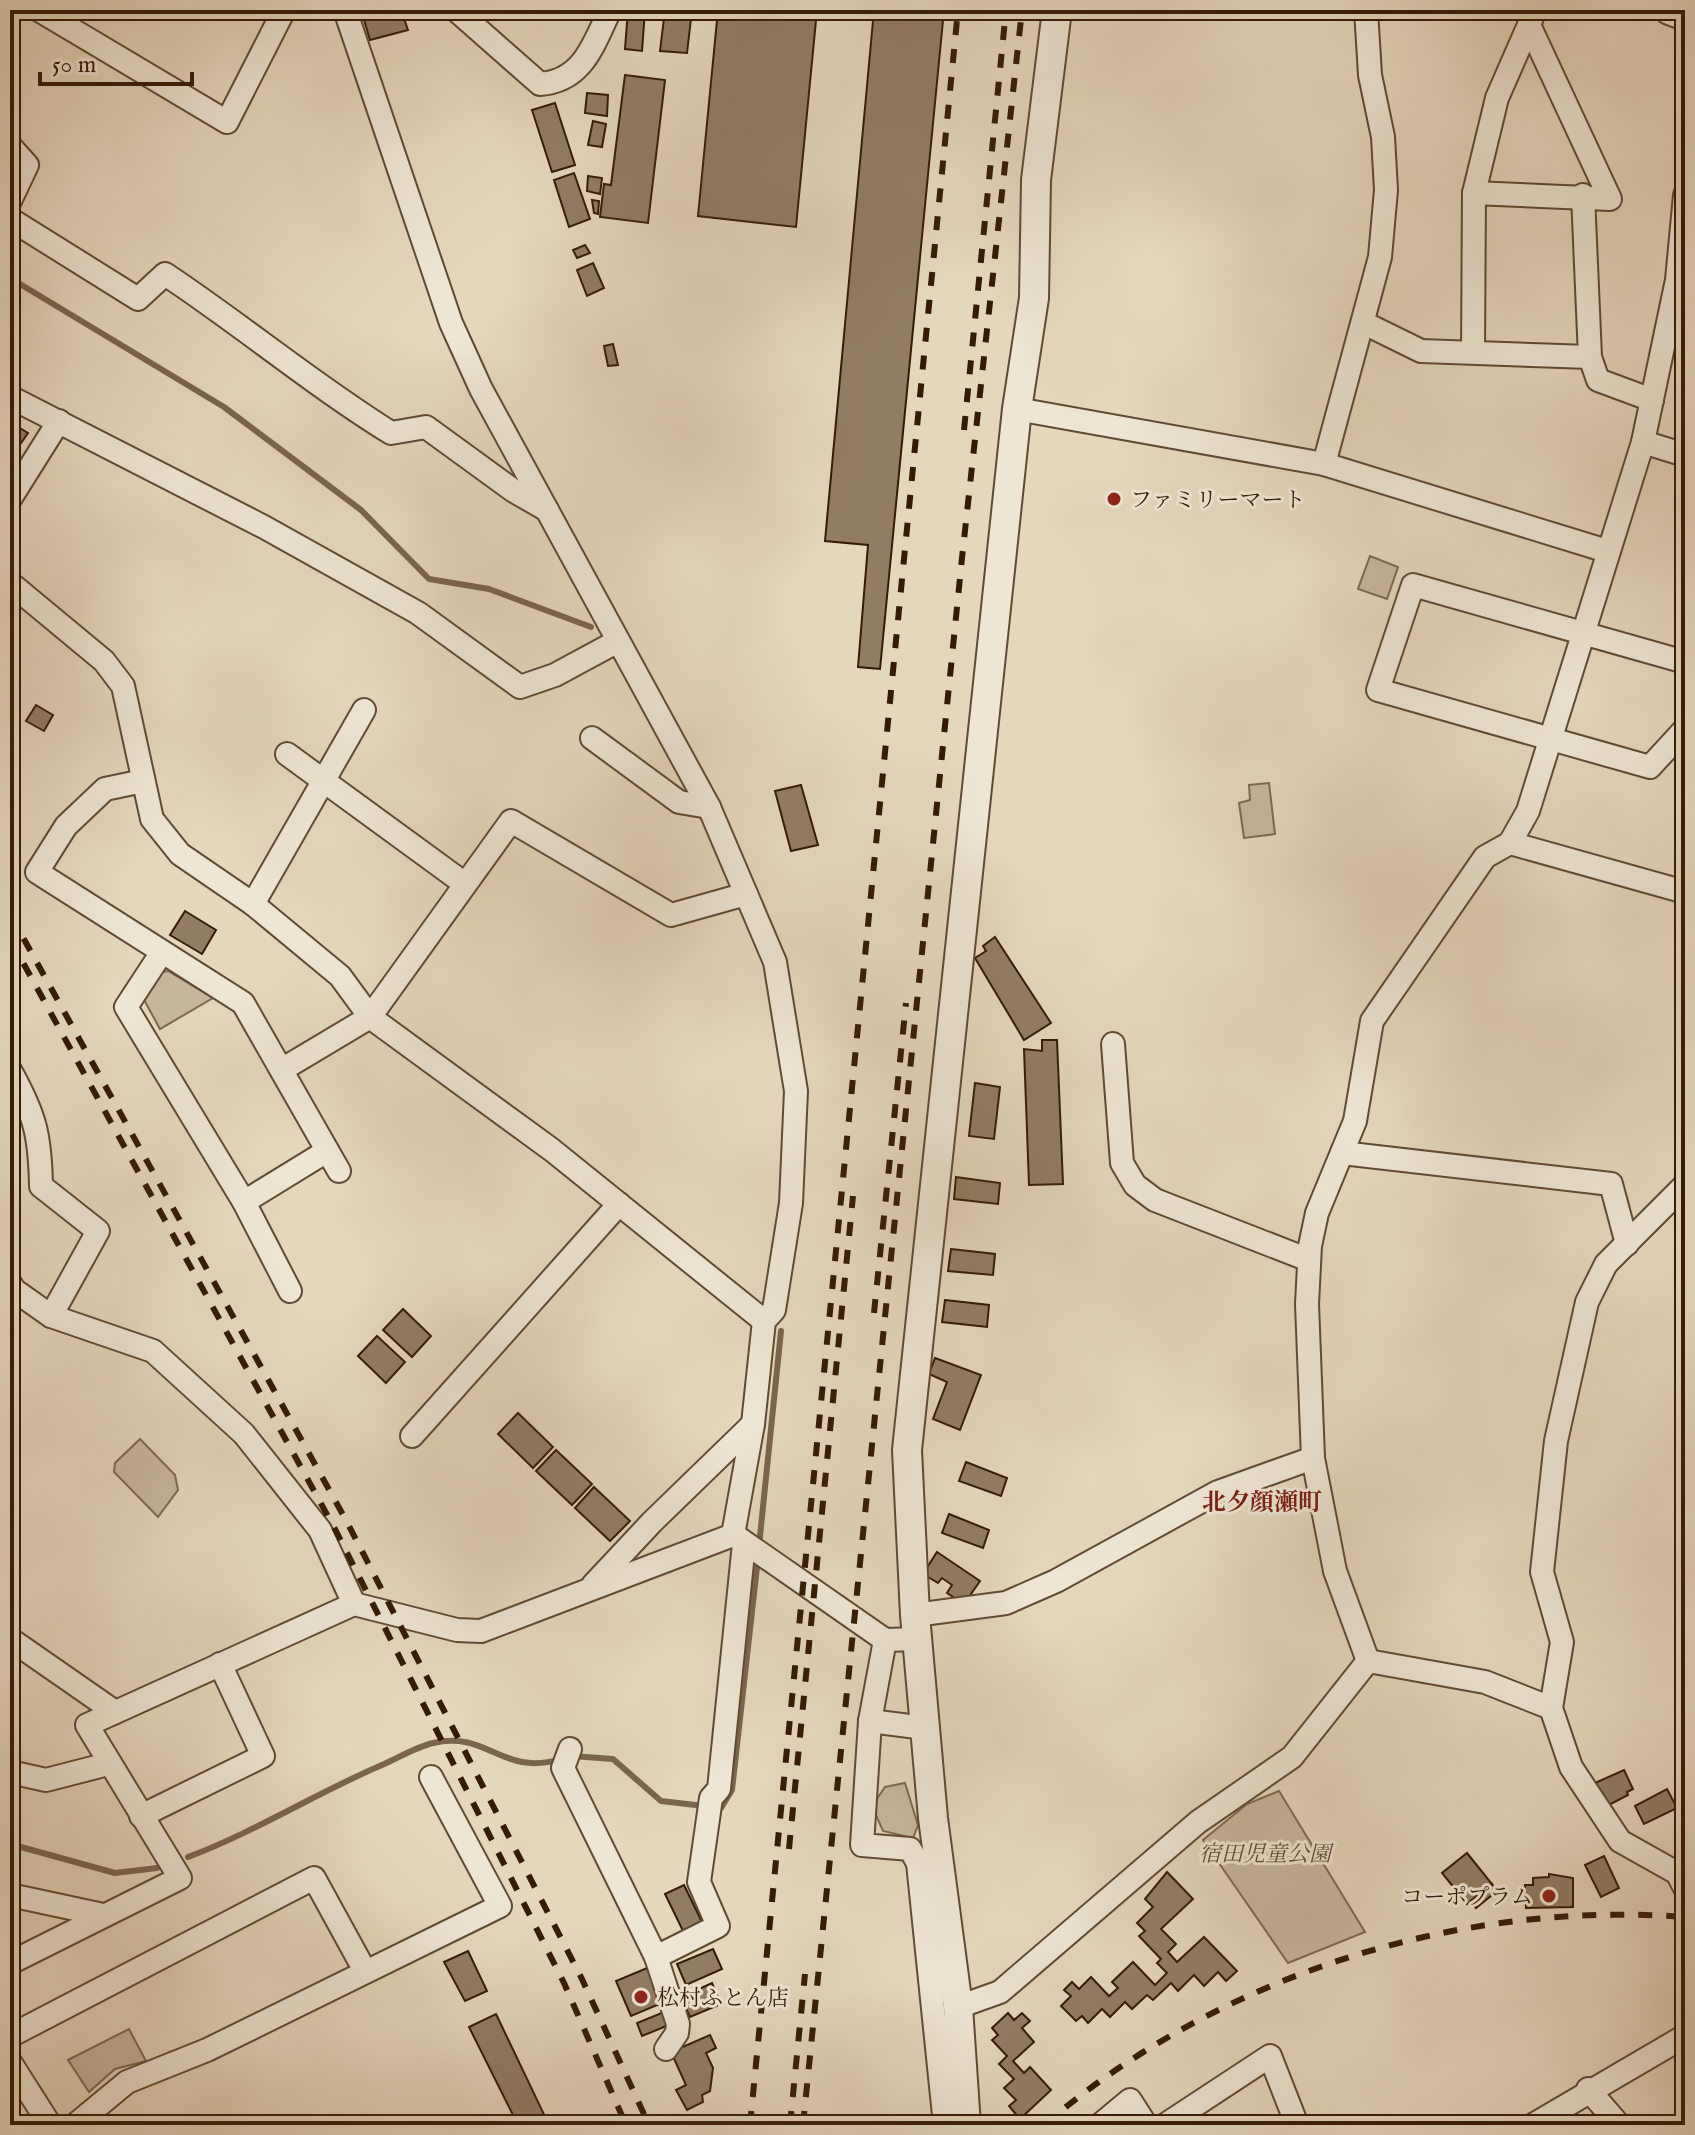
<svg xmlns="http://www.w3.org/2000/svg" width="1695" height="2135" font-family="'IM FELL English','Noto Serif JP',serif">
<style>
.green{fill:#c7b79d;stroke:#7e6951;stroke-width:2}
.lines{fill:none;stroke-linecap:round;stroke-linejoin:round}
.stream{stroke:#7b654e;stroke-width:6}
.building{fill:#917d64;stroke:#351b05;stroke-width:2}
.minor-casing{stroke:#614a33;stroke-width:26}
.tertiary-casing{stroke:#614a33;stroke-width:32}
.minor{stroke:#eee5d3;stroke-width:22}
.tertiary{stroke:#eee5d3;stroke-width:28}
.rail{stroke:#351b05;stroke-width:6;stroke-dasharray:14 14;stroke-linecap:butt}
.poi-dot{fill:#8f2418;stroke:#eee5d3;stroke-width:3}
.labels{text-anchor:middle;stroke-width:6;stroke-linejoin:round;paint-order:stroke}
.poi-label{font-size:22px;fill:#351b05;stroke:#eee5d3;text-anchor:start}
.park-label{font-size:22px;font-style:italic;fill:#614a33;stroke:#eee5d3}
.neighbourhood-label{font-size:24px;font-weight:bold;fill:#7a1f14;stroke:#eee5d3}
</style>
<rect width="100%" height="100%" fill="#e5d7bc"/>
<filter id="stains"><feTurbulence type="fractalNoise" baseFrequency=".0025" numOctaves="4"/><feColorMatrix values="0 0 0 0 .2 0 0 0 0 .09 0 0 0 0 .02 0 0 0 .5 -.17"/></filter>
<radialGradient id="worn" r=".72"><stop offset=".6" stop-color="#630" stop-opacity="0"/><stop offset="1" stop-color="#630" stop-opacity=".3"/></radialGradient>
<g class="green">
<path d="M 1370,556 L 1398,567 L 1387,599 L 1358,589 Z"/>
<path d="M 1269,783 L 1275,834 L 1244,838 L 1239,803 L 1250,800 L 1249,785 Z"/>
<path d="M 168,971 L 213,998 L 160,1029 L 143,998 L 162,972 Z"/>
<path d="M 140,1439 L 175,1475 L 178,1490 L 158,1517 L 114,1472 L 115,1463 Z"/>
<path d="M 905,1783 L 918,1825 L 913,1838 L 883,1831 L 872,1806 L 885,1787 Z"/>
<path d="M 1279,1791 L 1365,1932 L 1288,1963 L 1203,1840 L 1247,1804 Z"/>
<path d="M 129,2029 L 146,2061 L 115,2069 L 89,2092 L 68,2060 Z"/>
</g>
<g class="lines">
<g class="stream">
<path d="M 10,278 L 224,407 L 361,510 L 429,579 L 489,589 L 591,627"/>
<path d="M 759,1546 L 781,1331"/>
<path d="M 572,1756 L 613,1759 L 661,1801 L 704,1806"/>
<path d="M 715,1807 L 721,1808 L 732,1790 L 758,1558"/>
<path d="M 10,1844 L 115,1873 L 157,1868"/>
<path d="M 188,1857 C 255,1832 316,1793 382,1765 C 398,1758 416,1747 433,1743 C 488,1730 501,1777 561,1759"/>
</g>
</g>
<g class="building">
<path d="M 361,10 L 401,10 L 408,30 L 370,40 Z"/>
<path d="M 628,10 L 645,10 L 642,51 L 625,49 Z"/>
<path d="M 665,10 L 692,10 L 687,53 L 660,51 Z"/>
<path d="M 718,10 L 817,10 L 796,227 L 698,216 Z"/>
<path d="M 874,10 L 944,10 L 880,669 L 858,667 L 868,545 L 825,541 Z"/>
<path d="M 625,75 L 665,80 L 648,223 L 600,217 L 604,184 L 611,185 Z"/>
<path d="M 587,93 L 608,95 L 607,116 L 585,113 Z"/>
<path d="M 555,103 L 575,165 L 552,172 L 532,110 Z"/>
<path d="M 593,121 L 606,124 L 602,147 L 588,145 Z"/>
<path d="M 574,173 L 590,219 L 569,227 L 554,180 Z"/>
<path d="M 588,176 L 602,178 L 600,194 L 587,191 Z"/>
<path d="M 592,200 L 599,201 L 598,214 L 594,213 Z"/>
<path d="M 585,245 L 590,253 L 577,258 L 573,250 Z"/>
<path d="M 593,263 L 604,288 L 587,296 L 577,270 Z"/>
<path d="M 613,344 L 618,365 L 608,366 L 604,346 Z"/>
<path d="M 10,422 L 28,433 L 14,453 L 10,450 Z"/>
<path d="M 36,705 L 53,715 L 44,731 L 26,721 Z"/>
<path d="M 801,785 L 818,845 L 791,851 L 775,791 Z"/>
<path d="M 185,911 L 216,930 L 202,954 L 170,935 Z"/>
<path d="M 995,937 L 1051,1023 L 1024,1040 L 975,958 L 986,951 L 983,946 Z"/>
<path d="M 1042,1040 L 1057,1040 L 1063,1184 L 1029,1185 L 1024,1049 L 1042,1051 Z"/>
<path d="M 975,1083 L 1000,1087 L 994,1139 L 969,1136 Z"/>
<path d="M 956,1177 L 1000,1183 L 998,1204 L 954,1199 Z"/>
<path d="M 951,1249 L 995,1254 L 993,1275 L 948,1271 Z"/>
<path d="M 945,1300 L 989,1305 L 987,1327 L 942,1322 Z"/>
<path d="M 403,1309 L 431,1336 L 412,1357 L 383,1330 Z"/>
<path d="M 377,1336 L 405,1362 L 386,1383 L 358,1356 Z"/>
<path d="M 935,1358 L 981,1375 L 960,1430 L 933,1419 L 947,1382 L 929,1374 Z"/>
<path d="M 518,1413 L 553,1447 L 533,1468 L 498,1434 Z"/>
<path d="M 556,1450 L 592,1484 L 572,1505 L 536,1471 Z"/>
<path d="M 966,1462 L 1007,1478 L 1001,1496 L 959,1481 Z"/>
<path d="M 594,1487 L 630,1521 L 610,1541 L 575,1508 Z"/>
<path d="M 949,1514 L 989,1530 L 983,1548 L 942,1533 Z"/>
<path d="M 937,1552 L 980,1581 L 964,1604 L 947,1593 L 952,1585 L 942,1578 L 938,1583 L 923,1574 Z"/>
<path d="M 1624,1770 L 1633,1789 L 1627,1792 L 1628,1795 L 1607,1806 L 1595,1783 Z"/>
<path d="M 1667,1789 L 1677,1808 L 1644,1824 L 1635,1806 Z"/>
<path d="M 1467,1853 L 1492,1884 L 1467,1904 L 1442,1873 Z"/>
<path d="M 1604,1856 L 1619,1888 L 1601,1897 L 1585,1865 Z"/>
<path d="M 1167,1872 L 1193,1899 L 1161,1929 L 1176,1944 L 1168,1952 L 1177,1962 L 1204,1937 L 1237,1971 L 1226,1981 L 1218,1972 L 1204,1986 L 1194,1975 L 1178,1991 L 1171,1983 L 1153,2000 L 1147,1995 L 1132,2009 L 1125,2002 L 1110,2017 L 1102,2009 L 1088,2023 L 1082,2016 L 1076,2021 L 1061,2006 L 1071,1996 L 1064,1990 L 1072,1982 L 1079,1989 L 1091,1977 L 1109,1996 L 1118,1988 L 1112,1982 L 1133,1962 L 1155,1985 L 1167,1973 L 1157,1963 L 1161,1959 L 1139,1936 L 1145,1931 L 1137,1923 L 1153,1907 L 1145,1899 Z"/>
<path d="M 1549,1874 L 1573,1878 L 1573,1907 L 1526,1908 L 1525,1885 L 1533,1885 L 1533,1878 L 1549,1877 Z"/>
<path d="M 1492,1884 L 1497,1891 L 1476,1908 L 1471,1901 Z"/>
<path d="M 684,1885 L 703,1924 L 684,1933 L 665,1894 Z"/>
<path d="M 713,1949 L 722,1969 L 686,1985 L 677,1964 Z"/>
<path d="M 468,1951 L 487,1991 L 465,2001 L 444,1962 Z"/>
<path d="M 647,1968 L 662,2003 L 631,2016 L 616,1981 Z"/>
<path d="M 712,1983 L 721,2004 L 690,2017 L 681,1997 Z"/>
<path d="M 664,2012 L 669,2025 L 642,2036 L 637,2023 Z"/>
<path d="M 1008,2013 L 1014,2020 L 1022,2013 L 1030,2021 L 1022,2028 L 1034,2042 L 1013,2061 L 1024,2073 L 1030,2067 L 1051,2090 L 1020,2119 L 1009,2106 L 1016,2100 L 1004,2088 L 1014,2079 L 999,2064 L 1007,2056 L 992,2040 L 998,2035 L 992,2028 Z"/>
<path d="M 496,2014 L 549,2125 L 518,2125 L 469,2027 Z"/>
<path d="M 710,2035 L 716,2048 L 706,2053 L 713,2068 L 710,2091 L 702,2095 L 703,2102 L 687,2110 L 676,2090 L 686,2085 L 671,2052 Z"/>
<path d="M 12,2112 L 20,2116 L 15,2125 L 10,2125 Z"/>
</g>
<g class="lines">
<defs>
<g id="minor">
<path d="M 39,10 L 227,122 L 284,10"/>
<path d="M 345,10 L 451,323 L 481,389 L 709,807 L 775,962 L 796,1091 L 791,1203 L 774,1310 L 764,1321 L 753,1424 L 733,1535"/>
<path d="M 456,10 L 540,84 C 583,81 593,45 610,10"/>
<path d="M 10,146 L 27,165 L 10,201"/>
<path d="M 1474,193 L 1497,98 L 1529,25"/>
<path d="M 1583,195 L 1590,357"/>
<path d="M 10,219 L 138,299 L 165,274 C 242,325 312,384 391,433 L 426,427 L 514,491 L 547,510"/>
<path d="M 1364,323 L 1421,351 L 1590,357 L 1598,380 L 1652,400"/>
<path d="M 1473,352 L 1474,193 L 1610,199 L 1529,25 L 1535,10"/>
<path d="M 10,397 L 264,527 L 418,613 L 520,687 L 555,675 L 618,641"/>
<path d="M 1017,409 L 1324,464 L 1607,551"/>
<path d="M 1643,442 L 1685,455"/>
<path d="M 1324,464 L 1380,257 L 1386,190 L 1383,137 L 1370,75 L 1366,10"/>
<path d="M 10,499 L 59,421"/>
<path d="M 10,583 L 104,661 L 123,686 L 152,819 L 180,854 L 253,904 L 340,976 L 370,1017 L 552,1150 L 764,1321"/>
<path d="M 1685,662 L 1413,585 L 1378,690 L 1650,767 L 1685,729"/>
<path d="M 592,738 L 679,802 L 709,807"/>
<path d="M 287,754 L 465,884"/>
<path d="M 143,781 L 105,789 L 66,826 L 37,872 L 243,1003 L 339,1171"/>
<path d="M 1510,843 L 1685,892"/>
<path d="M 253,904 L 364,710"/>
<path d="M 162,952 L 126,1007 L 244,1202 L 290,1291"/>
<path d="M 1113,1044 L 1122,1163 L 1135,1185 L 1155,1200 L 1309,1260"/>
<path d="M 283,1069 L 370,1017 L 511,821 L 671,915 L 746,894"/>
<path d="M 10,1070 C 35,1115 40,1134 41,1186 L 98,1231 L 51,1316"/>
<path d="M 1342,1153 L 1611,1184 L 1627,1244"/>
<path d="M 1685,1185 L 1606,1264 L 1587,1302 L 1556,1441 L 1542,1572 L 1562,1642 L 1551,1708 L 1571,1767 L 1620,1841 L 1677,1873 L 1685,1888"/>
<path d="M 244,1202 L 327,1151"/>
<path d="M 10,1283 L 14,1290 L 51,1316 L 153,1351 L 244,1434 L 320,1530 L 354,1604"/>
<path d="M 412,1436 L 619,1204"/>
<path d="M 734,1535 L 885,1640 L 917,1639"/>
<path d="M 593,1585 L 652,1522 L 753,1424"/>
<path d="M 915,1615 L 1006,1603 L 1056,1581 L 1218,1492 L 1313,1458"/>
<path d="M 10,1639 L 115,1712"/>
<path d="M 1368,1661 L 1335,1571 L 1313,1458 L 1307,1304 L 1310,1246 L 1317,1213 L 1355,1121 L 1372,1021 L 1485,857 L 1510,843 L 1528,811 L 1643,442 L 1677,280 L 1685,195"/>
<path d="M 1368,1661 L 1485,1682 L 1551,1708"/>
<path d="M 870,1721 L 885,1640"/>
<path d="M 925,1728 L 870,1721 L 862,1845 L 910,1849 L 918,1863 L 945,2125"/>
<path d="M 570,1749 L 563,1768 L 656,1957 L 678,2024 L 677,2033 L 666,2049"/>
<path d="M 10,1772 L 46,1780 L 108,1764"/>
<path d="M 141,1816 L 263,1756 L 220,1664"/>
<path d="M 10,1895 L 103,1915"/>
<path d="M 656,1957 L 718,1926 L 699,1882 L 711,1798 L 719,1789 L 744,1543"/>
<path d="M 10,1963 L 180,1878 L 87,1725 L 354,1604 L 457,1630 L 481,1631 L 733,1535"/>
<path d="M 958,2007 L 1000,1992 L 1198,1822 L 1292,1757 L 1368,1661"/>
<path d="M 10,2036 L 314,1878 L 365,1971"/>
<path d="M 10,2062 L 50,2125"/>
<path d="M 1588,2089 L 1619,2125"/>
<path d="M 75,2125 L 127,2082 L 207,2050 L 500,1906 L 431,1777"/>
<path d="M 1100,2125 L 1130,2100 L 1146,2125"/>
<path d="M 1165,2125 L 1270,2056 L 1297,2125"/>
<path d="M 1533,2125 L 1685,2036"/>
</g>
<g id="tertiary">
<path d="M 1669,10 L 1685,16"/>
<path d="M 966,2125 L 958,2007 L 933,1818 L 915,1615 L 907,1450 L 1017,409 L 1034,298 L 1036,180 L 1057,10"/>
</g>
</defs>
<use href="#minor" class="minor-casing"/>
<use href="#tertiary" class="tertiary-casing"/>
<use href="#minor" class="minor"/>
<use href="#tertiary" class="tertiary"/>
<g class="rail">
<path d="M 964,430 L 1006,10"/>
<path d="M 10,914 L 347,1522 L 581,1977 L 649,2125"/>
<path d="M 10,939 L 335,1529 L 564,1983 L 626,2125"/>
<path d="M 874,1313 L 906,1003"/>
<path d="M 789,1849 L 853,1196"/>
<path d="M 750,2125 L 958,10"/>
<path d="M 790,2125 L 805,1974"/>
<path d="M 803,2125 L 962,558 L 1022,10"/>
<path d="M 1044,2125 C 1218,1976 1457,1900 1685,1917"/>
</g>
</g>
<g class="poi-dot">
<circle cx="1114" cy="499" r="8"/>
<circle cx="1549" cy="1896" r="8"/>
<circle cx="641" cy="1997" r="8"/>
</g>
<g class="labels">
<g class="poi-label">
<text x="1130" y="507">ファミリーマート</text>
<text x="1533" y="1904" text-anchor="end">コーポプラム</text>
<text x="657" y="2005">松村ふとん店</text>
</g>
<g class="park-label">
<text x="1265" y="1861">宿田児童公園</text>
</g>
<g class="neighbourhood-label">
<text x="1262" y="1510">北夕顔瀬町</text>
</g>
</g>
<rect width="1695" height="2135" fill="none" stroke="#e5d7bc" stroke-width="40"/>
<rect x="12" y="12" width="1671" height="2111" fill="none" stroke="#351b05" stroke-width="4"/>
<rect x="20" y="20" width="1655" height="2095" fill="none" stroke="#351b05" stroke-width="2"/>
<path d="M40 72v12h152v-12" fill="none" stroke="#351b05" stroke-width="4"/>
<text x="52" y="72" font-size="24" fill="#351b05" stroke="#eee5d3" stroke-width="6" paint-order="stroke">50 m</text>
<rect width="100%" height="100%" filter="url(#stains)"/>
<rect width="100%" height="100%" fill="url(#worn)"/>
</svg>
